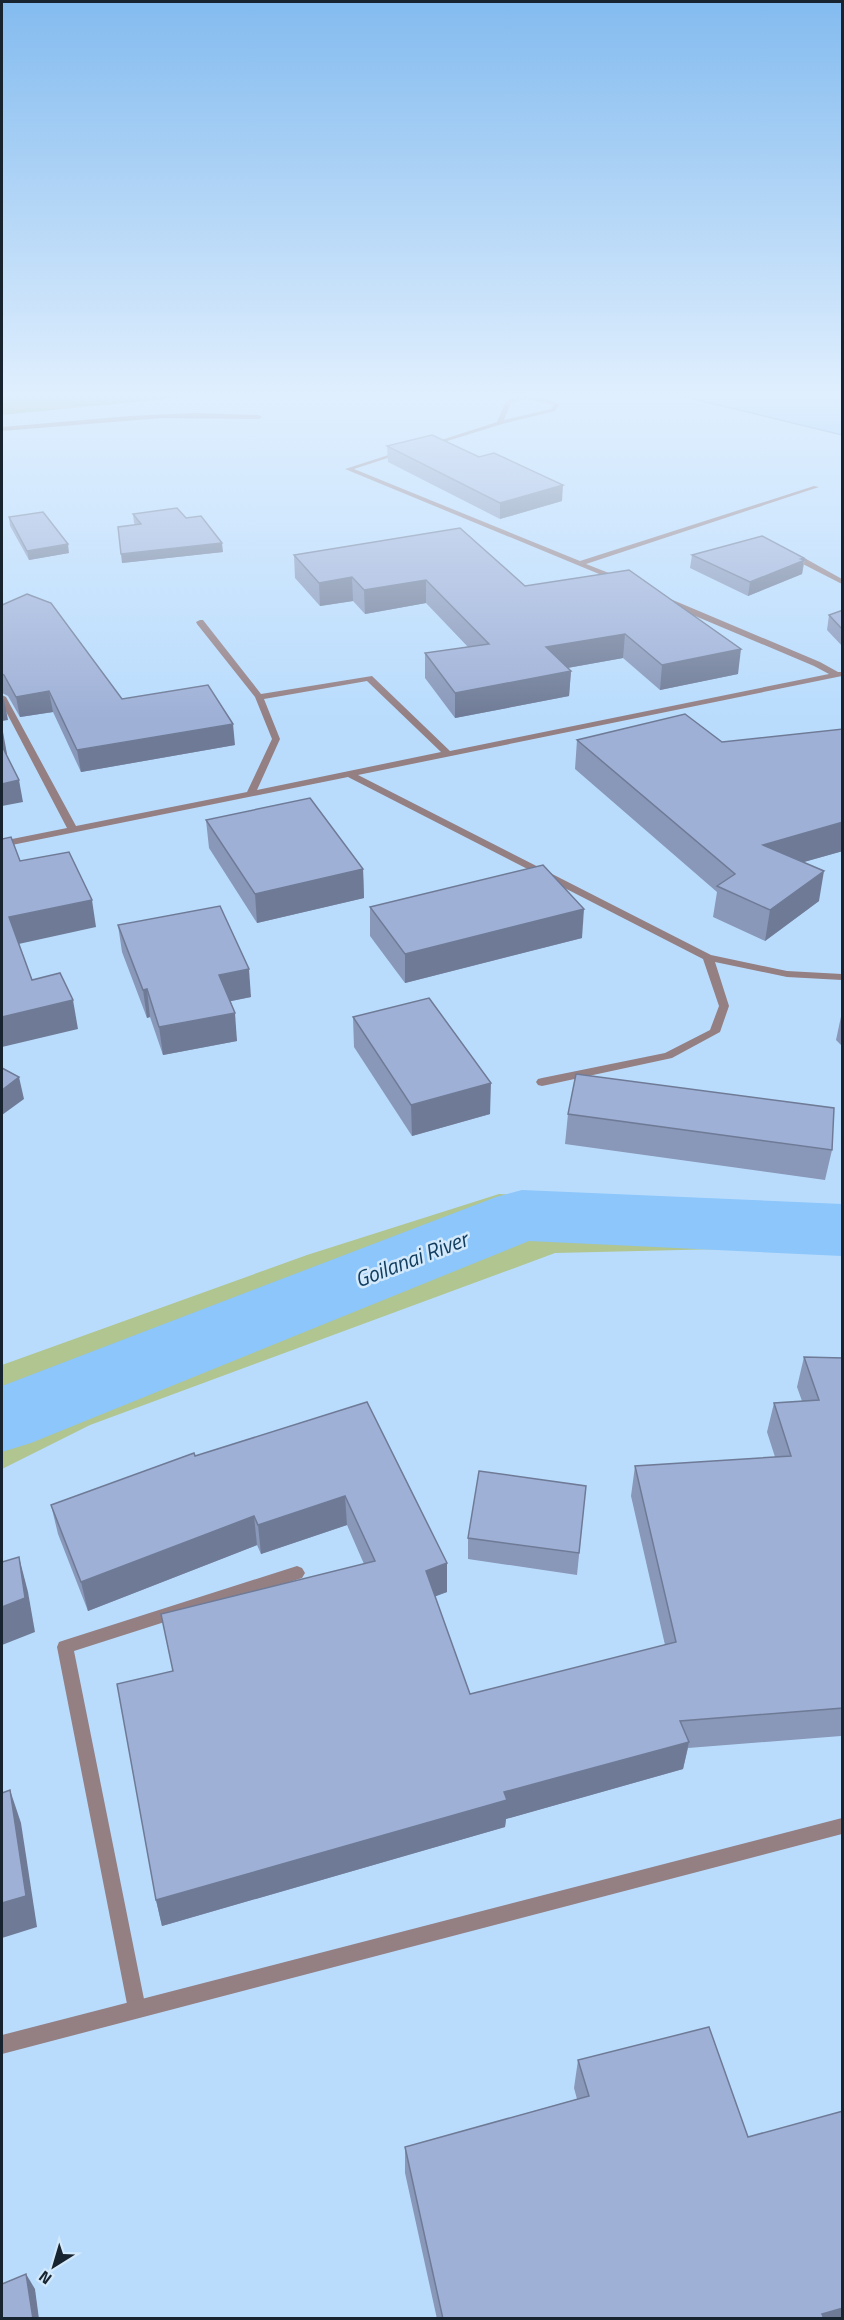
<svg xmlns="http://www.w3.org/2000/svg" width="844" height="2320" font-family="'Titillium Web',sans-serif">
<style>
.green{fill:#b0c58f}
.forest{fill:#859e5c}
.water{fill:#8cc6fa;stroke:#6995bd;stroke-width:1.5}
.lines{fill:none;stroke-linecap:round;stroke-linejoin:round}
.river{fill:#8cc6fa;fill-rule:evenodd}
.lane{fill:#947f83;fill-rule:evenodd}
.street{fill:#947f83;fill-rule:evenodd}
.wall{fill:#8997b9}
.shaded-wall{fill:#6f7b96}
.building{fill:#9fb0d7;stroke:#6f7b96;stroke-width:1.5}
.labels{text-anchor:middle;stroke-width:5;stroke-linejoin:round;paint-order:stroke}
.water-label{font-size:22px;font-style:italic;fill:#103c5d;stroke:#d2e8fb}
</style>
<rect width="100%" height="100%" fill="#b9dcfd"/>
<path class="green" d="M 499,1194 L 842,1210 L 842,1246 L 555,1253 L 90,1425 L 2,1469 L 2,1365 L 307,1255 Z"/>
<path class="forest" d="M 2,394 L 216,394 L 2,415 Z"/>
<path class="water" d="M 673,394 L 842,394 L 842,435 Z"/>
<g class="lines">
<path class="river" d="M 522,1190 L 842,1204 L 842,1256 L 529,1241 L 31,1443 L 2,1452 L 2,1386 L 496,1197 Z"/>
<g class="lane">
<path d="M 521,396 L 538,396 L 560,404 L 555,411 L 502,424 L 431,446 L 426,445 L 497,422 L 506,401 ZM 527,399 L 554,405 L 551,409 L 504,420 L 511,403 Z"/>
<path d="M 401,451 L 406,452 L 354,469 L 580,561 L 814,486 L 819,487 L 586,564 L 619,577 L 619,581 L 616,581 L 345,469 Z"/>
<path d="M 793,555 L 799,555 L 842,579 L 842,584 L 793,559 Z"/>
<path d="M 662,598 L 668,598 L 820,662 L 838,672 L 842,672 L 842,676 L 358,775 L 711,955 L 787,971 L 842,974 L 842,980 L 787,977 L 715,962 L 729,1006 L 720,1032 L 672,1058 L 542,1086 L 538,1085 L 536,1082 L 538,1079 L 542,1078 L 665,1053 L 710,1030 L 719,1006 L 703,959 L 348,777 L 2,847 L 2,841 L 67,828 L 2,704 L 2,695 L 6,697 L 76,826 L 247,792 L 272,739 L 255,697 L 197,624 L 196,622 L 200,620 L 203,620 L 261,694 L 372,676 L 450,751 L 829,674 L 814,666 L 662,602 ZM 367,681 L 441,752 L 257,790 L 280,739 L 264,699 Z"/>
<path d="M 297,1566 L 302,1568 L 305,1573 L 302,1578 L 74,1651 L 146,2009 L 144,2016 L 137,2018 L 130,2016 L 128,2009 L 57,1647 L 59,1642 L 65,1640 Z"/>
</g>
<g class="street">
<path d="M 195,413 L 259,415 L 262,417 L 259,419 L 162,418 L 2,431 L 2,427 L 130,416 Z"/>
<path d="M 842,1818 L 842,1834 L 2,2054 L 2,2035 Z"/>
</g>
</g>
<g class="wall">
<path d="M 387,446 L 479,457 L 562,501 L 500,519 L 388,462 Z"/>
<path d="M 133,514 L 186,518 L 223,552 L 122,563 L 136,525 L 134,523 Z"/>
<path d="M 9,517 L 69,553 L 29,560 L 10,526 Z"/>
<path d="M 294,555 L 525,586 L 738,674 L 660,690 L 623,658 L 567,668 L 571,671 L 569,696 L 455,718 L 425,678 L 425,653 L 468,647 L 426,603 L 365,614 L 353,601 L 320,606 L 295,578 Z"/>
<path d="M 692,555 L 804,560 L 805,560 L 802,574 L 748,596 L 690,568 Z"/>
<path d="M 2,605 L 122,699 L 235,745 L 81,772 L 53,712 L 20,717 L 8,696 L 2,693 Z"/>
<path d="M 843,610 L 843,647 L 827,630 L 829,615 Z"/>
<path d="M 577,740 L 843,851 L 804,862 L 819,901 L 765,941 L 713,917 L 717,892 L 575,769 Z"/>
<path d="M 206,820 L 363,869 L 364,898 L 257,923 L 209,848 Z"/>
<path d="M 370,907 L 582,938 L 405,983 L 370,936 Z"/>
<path d="M 118,925 L 251,997 L 230,1001 L 237,1041 L 163,1055 L 150,1017 L 147,1018 L 122,952 Z"/>
<path d="M 842,1012 L 843,1012 L 843,1047 L 836,1040 Z"/>
<path d="M 353,1017 L 490,1114 L 412,1136 L 354,1047 Z"/>
<path d="M 568,1114 L 832,1150 L 825,1180 L 565,1144 Z"/>
<path d="M 804,1357 L 843,1358 L 843,1730 L 841,1736 L 688,1748 L 683,1769 L 506,1819 L 505,1827 L 162,1926 L 156,1900 L 172,1671 L 364,1564 L 347,1525 L 261,1554 L 257,1545 L 88,1611 L 58,1534 L 51,1505 L 195,1456 L 367,1402 L 447,1563 L 447,1592 L 435,1596 L 470,1694 L 665,1645 L 631,1496 L 635,1466 L 775,1457 L 767,1432 L 774,1403 L 802,1401 L 797,1387 Z"/>
<path d="M 586,1486 L 577,1575 L 468,1559 L 468,1538 Z"/>
<path d="M 578,2060 L 748,2137 L 843,2319 L 437,2319 L 405,2173 L 405,2147 L 577,2099 L 574,2088 Z"/>
</g>
<g class="shaded-wall">
<path d="M 563,485 L 562,501 L 500,519 L 500,503 Z"/>
<path d="M 222,543 L 223,552 L 122,563 L 121,554 Z"/>
<path d="M 68,544 L 69,553 L 29,560 L 27,551 Z"/>
<path d="M 804,558 L 802,574 L 748,596 L 750,582 Z"/>
<path d="M 352,577 L 353,601 L 320,606 L 319,583 Z"/>
<path d="M 426,580 L 426,603 L 365,614 L 364,590 Z"/>
<path d="M 625,634 L 623,658 L 545,672 L 546,647 Z"/>
<path d="M 741,649 L 738,674 L 660,690 L 662,665 Z"/>
<path d="M 571,671 L 569,696 L 455,718 L 455,693 Z"/>
<path d="M 49,691 L 53,712 L 20,717 L 16,697 Z"/>
<path d="M 2,699 L 4,699 L 8,720 L 2,721 Z"/>
<path d="M 233,724 L 235,745 L 81,772 L 77,750 Z"/>
<path d="M 3,732 L 7,754 L 2,755 L 2,733 Z"/>
<path d="M 19,780 L 23,802 L 2,806 L 2,784 Z"/>
<path d="M 843,822 L 843,851 L 758,875 L 763,845 Z"/>
<path d="M 363,869 L 364,898 L 257,923 L 255,894 Z"/>
<path d="M 824,871 L 819,901 L 765,941 L 770,910 Z"/>
<path d="M 92,900 L 96,927 L 14,945 L 9,917 Z"/>
<path d="M 584,909 L 582,938 L 405,983 L 405,954 Z"/>
<path d="M 249,969 L 251,997 L 222,1003 L 219,975 Z"/>
<path d="M 147,989 L 150,1017 L 147,1018 L 143,990 Z"/>
<path d="M 73,1000 L 78,1029 L 2,1047 L 2,1017 Z"/>
<path d="M 235,1013 L 237,1041 L 163,1055 L 159,1027 Z"/>
<path d="M 19,1077 L 24,1099 L 2,1115 L 2,1090 Z"/>
<path d="M 491,1083 L 490,1114 L 412,1136 L 411,1105 Z"/>
<path d="M 345,1496 L 347,1525 L 261,1554 L 258,1525 Z"/>
<path d="M 254,1516 L 257,1545 L 88,1611 L 81,1582 Z"/>
<path d="M 19,1557 L 28,1592 L 35,1632 L 2,1645 L 2,1607 Z"/>
<path d="M 447,1563 L 447,1592 L 426,1600 L 426,1571 Z"/>
<path d="M 689,1742 L 683,1769 L 506,1819 L 505,1827 L 162,1926 L 156,1900 L 504,1792 Z"/>
<path d="M 10,1790 L 21,1823 L 37,1927 L 2,1938 L 2,1903 Z"/>
<path d="M 26,2274 L 35,2289 L 39,2319 L 33,2319 Z"/>
<path d="M 843,2308 L 843,2319 L 820,2319 L 822,2314 Z"/>
</g>
<g class="building">
<path d="M 432,435 L 479,457 L 494,453 L 563,485 L 500,503 L 387,446 Z"/>
<path d="M 177,508 L 186,518 L 201,516 L 222,543 L 121,554 L 118,527 L 141,524 L 133,514 Z"/>
<path d="M 43,512 L 68,544 L 27,551 L 9,517 Z"/>
<path d="M 460,528 L 525,586 L 629,570 L 741,649 L 662,665 L 625,634 L 546,647 L 571,671 L 455,693 L 425,653 L 489,644 L 426,580 L 364,590 L 352,577 L 319,583 L 294,555 Z"/>
<path d="M 762,536 L 804,558 L 801,559 L 805,560 L 750,582 L 692,555 Z"/>
<path d="M 27,594 L 51,603 L 122,699 L 208,685 L 233,724 L 77,750 L 49,691 L 16,697 L 4,675 L 2,674 L 2,605 Z"/>
<path d="M 843,610 L 843,630 L 829,615 Z"/>
<path d="M 685,714 L 722,742 L 843,729 L 843,822 L 763,845 L 824,871 L 770,910 L 717,886 L 735,874 L 577,740 Z"/>
<path d="M 2,746 L 19,780 L 2,784 Z"/>
<path d="M 310,798 L 363,869 L 255,894 L 206,820 Z"/>
<path d="M 11,837 L 20,861 L 69,852 L 92,900 L 9,917 L 32,980 L 60,973 L 73,1000 L 2,1017 L 2,839 Z"/>
<path d="M 543,865 L 584,909 L 405,954 L 370,907 Z"/>
<path d="M 220,906 L 249,969 L 219,975 L 235,1013 L 159,1027 L 147,989 L 143,990 L 118,925 Z"/>
<path d="M 429,998 L 491,1083 L 411,1105 L 353,1017 Z"/>
<path d="M 2,1068 L 19,1077 L 2,1090 Z"/>
<path d="M 576,1074 L 834,1108 L 832,1150 L 568,1114 Z"/>
<path d="M 804,1357 L 843,1358 L 843,1708 L 680,1721 L 689,1742 L 504,1792 L 507,1800 L 156,1900 L 117,1684 L 173,1671 L 161,1614 L 375,1561 L 345,1496 L 258,1525 L 254,1516 L 81,1582 L 51,1505 L 194,1453 L 195,1456 L 367,1402 L 447,1563 L 426,1571 L 470,1694 L 676,1642 L 635,1466 L 791,1456 L 774,1403 L 819,1400 Z"/>
<path d="M 479,1471 L 586,1486 L 579,1553 L 468,1538 Z"/>
<path d="M 19,1557 L 25,1598 L 2,1607 L 2,1562 Z"/>
<path d="M 10,1790 L 26,1896 L 2,1903 L 2,1793 Z"/>
<path d="M 709,2027 L 748,2137 L 843,2111 L 843,2308 L 822,2314 L 824,2319 L 443,2319 L 405,2147 L 589,2096 L 578,2060 Z"/>
<path d="M 26,2274 L 33,2319 L 2,2319 L 2,2284 Z"/>
</g>
<linearGradient id="sky" x2="0" y2="1"><stop stop-color="#83bbef"/><stop offset="0.55" stop-color="#e0effe"/><stop offset="1" stop-color="#e0effe" stop-opacity="0"/></linearGradient>
<rect width="844" height="719" fill="url(#sky)"/>
<g class="labels">
<g class="water-label">
<text transform="translate(411 1259) rotate(-21)" y="8">Goilanai River</text>
</g>
</g>
<rect width="844" height="2320" fill="none" stroke="#172430" stroke-width="6"/>
<g transform="translate(54 2266) rotate(217)" stroke="#d2e8fb" stroke-width="4.5" paint-order="stroke">
<path d="M0-4.5L10 22L0 15L-10 22Z" fill="#172430"/>
<text y="-9" font-size="16" font-weight="bold" text-anchor="middle" fill="#172430">N</text>
</g>
</svg>
